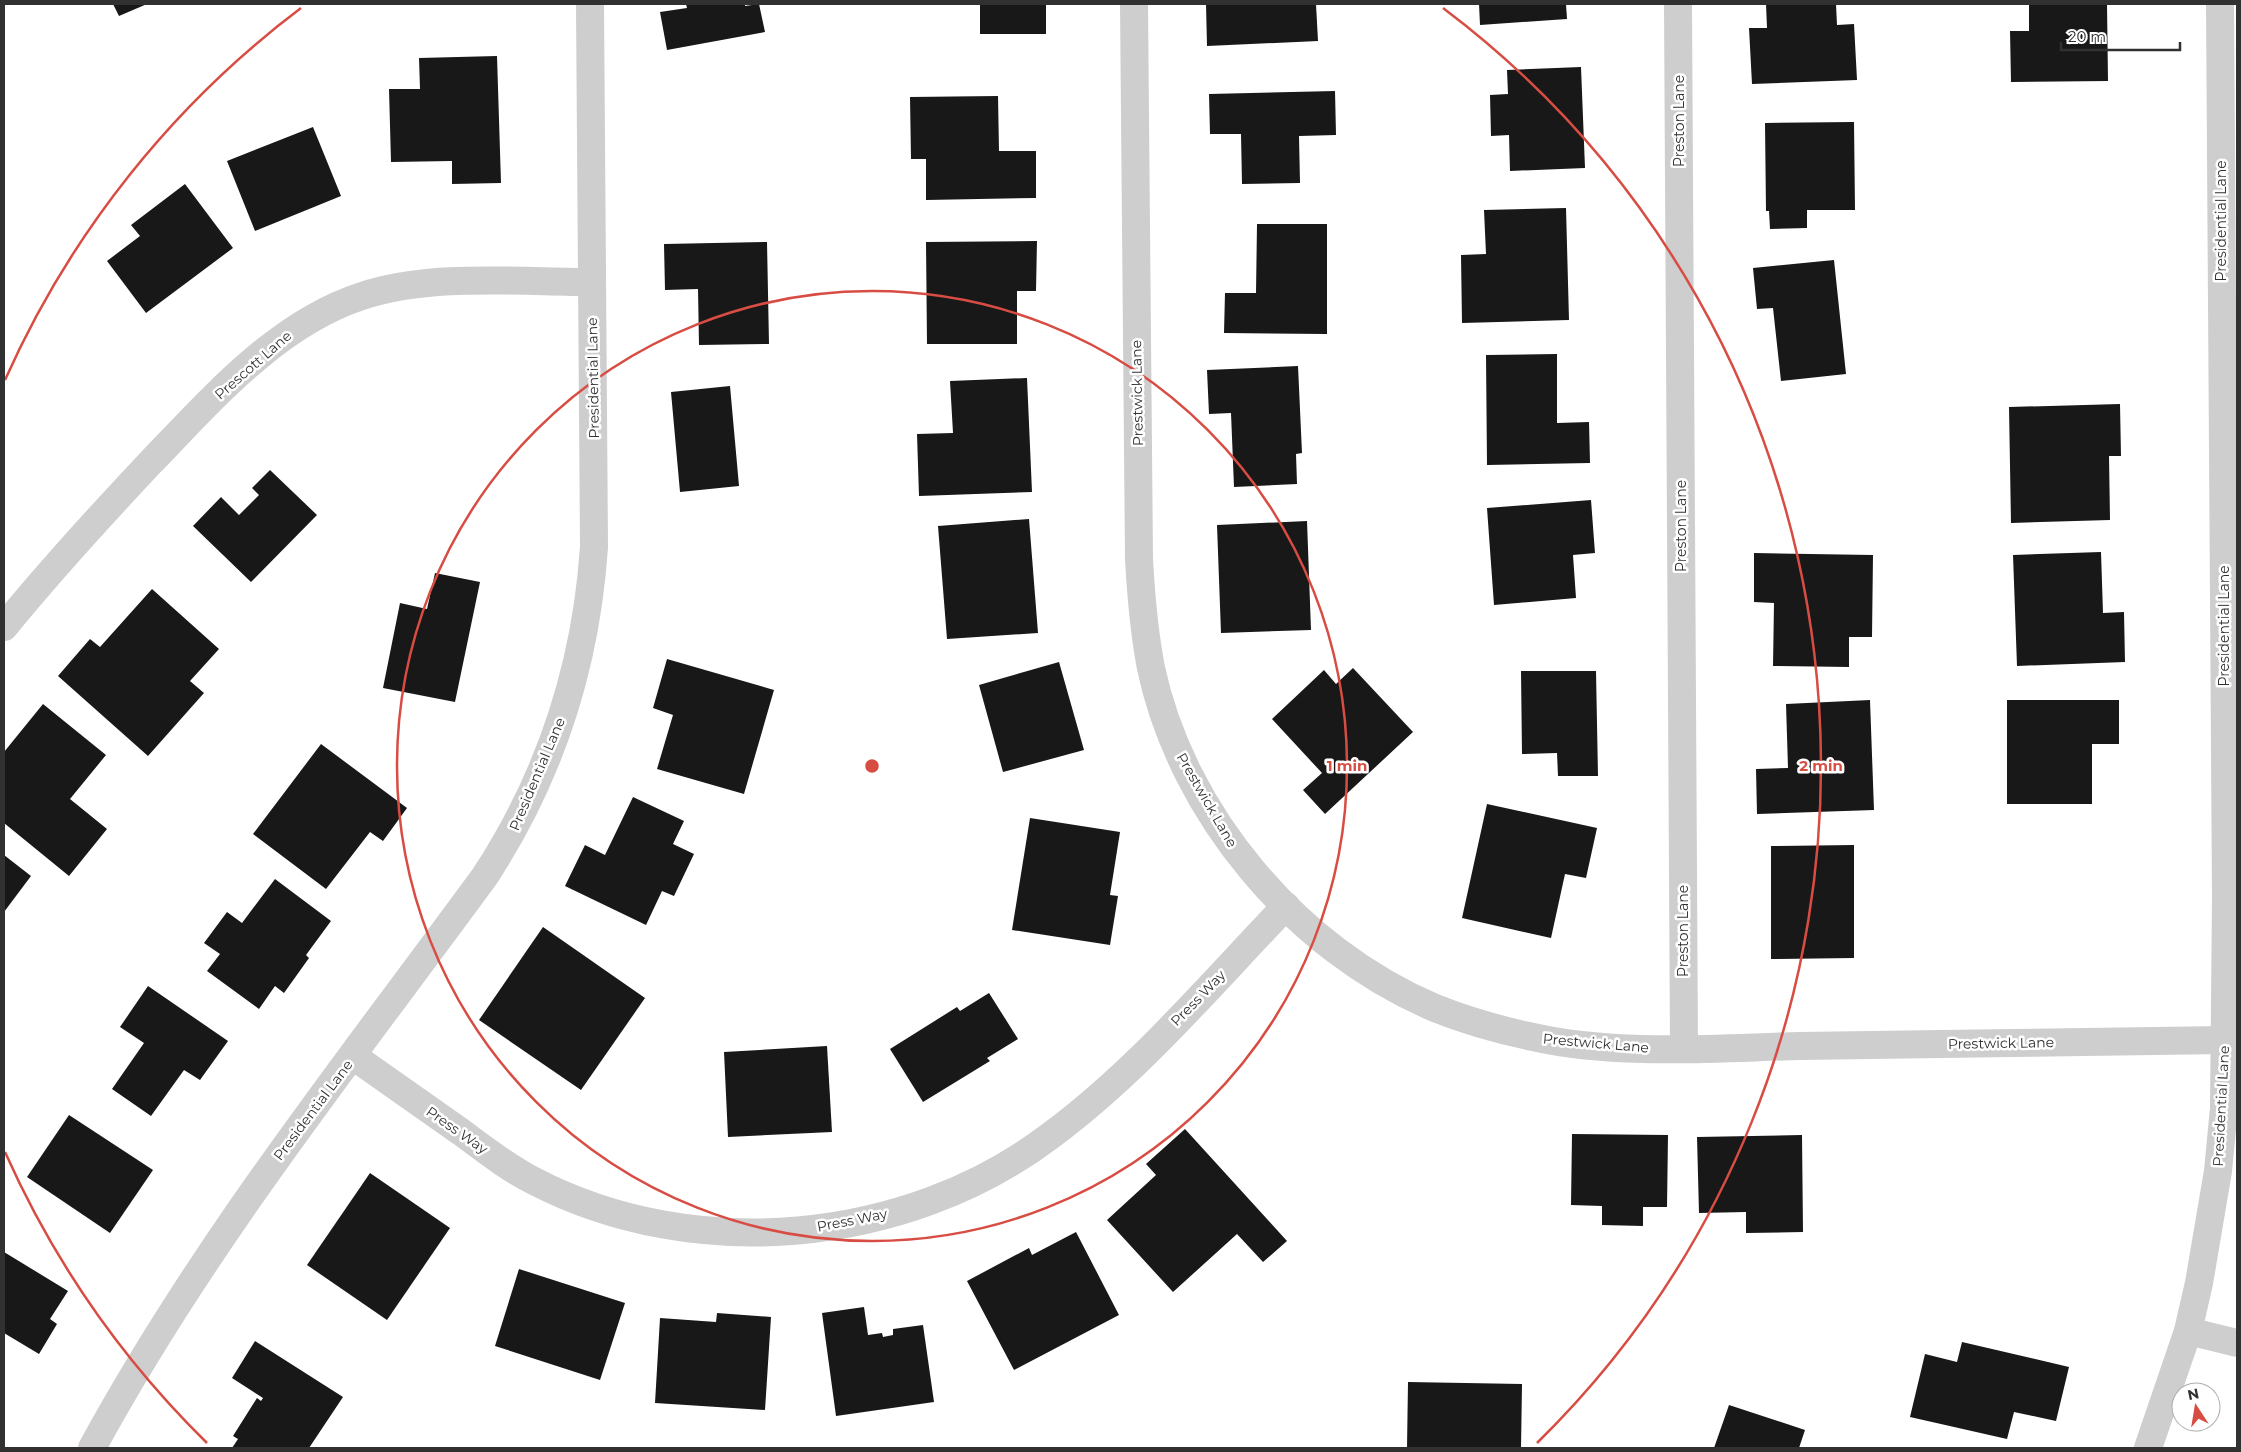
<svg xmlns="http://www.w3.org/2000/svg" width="2241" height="1452" font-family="Montserrat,sans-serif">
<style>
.building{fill:#181818}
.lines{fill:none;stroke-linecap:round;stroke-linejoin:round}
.minor{stroke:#cecece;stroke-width:28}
.ring{fill:none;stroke:#d84d43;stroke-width:2.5}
.labels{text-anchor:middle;stroke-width:5;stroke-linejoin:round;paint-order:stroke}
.street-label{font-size:14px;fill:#313131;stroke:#fff}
.centre{fill:#d84d43;stroke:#fff;stroke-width:2.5}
.ring-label{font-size:15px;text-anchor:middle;font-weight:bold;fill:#d84d43;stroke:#fff;stroke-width:5;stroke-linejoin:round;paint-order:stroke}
</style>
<rect width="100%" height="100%" fill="#fff"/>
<g class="building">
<path d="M 113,4 L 147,4 L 119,16 Z"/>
<path d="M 686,4 L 745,4 L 745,6 L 759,4 L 765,32 L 667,50 L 660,12 L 687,8 Z"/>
<rect x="980" y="4" width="66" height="30"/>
<path d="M 1206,4 L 1316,4 L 1318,41 L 1207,46 Z"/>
<path d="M 1479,4 L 1566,4 L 1567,19 L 1480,25 Z"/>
<path d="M 1766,4 L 1836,4 L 1837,25 L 1854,24 L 1857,80 L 1752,84 L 1749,28 L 1767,28 Z"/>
<path d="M 2029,4 L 2107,4 L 2108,81 L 2011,82 L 2010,31 L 2029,31 Z"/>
<path d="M 497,56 L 501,183 L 452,184 L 452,161 L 391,162 L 389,89 L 420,89 L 419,58 Z"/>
<path d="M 1581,67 L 1585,168 L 1510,171 L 1509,135 L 1491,136 L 1490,95 L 1508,94 L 1507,70 Z"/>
<path d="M 1335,91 L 1336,135 L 1299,136 L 1300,183 L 1242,184 L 1241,134 L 1210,134 L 1209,94 Z"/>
<path d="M 998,96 L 999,151 L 1036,151 L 1036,198 L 926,200 L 926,159 L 911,159 L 910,97 Z"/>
<path d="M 1854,122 L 1855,210 L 1807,210 L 1807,228 L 1770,229 L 1769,211 L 1766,211 L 1765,123 Z"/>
<path d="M 313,127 L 341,196 L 255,231 L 227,161 Z"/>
<path d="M 185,184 L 233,248 L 146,313 L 107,261 L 140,236 L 131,225 Z"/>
<path d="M 1566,208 L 1569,320 L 1462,323 L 1461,255 L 1486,254 L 1484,210 Z"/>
<path d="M 1257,224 L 1327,224 L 1327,334 L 1224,333 L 1225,293 L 1256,293 Z"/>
<path d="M 1037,241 L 1036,291 L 1017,291 L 1017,344 L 927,344 L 926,242 Z"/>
<path d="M 767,242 L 769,344 L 699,345 L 698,289 L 665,290 L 664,244 Z"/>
<path d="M 1834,260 L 1846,374 L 1781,381 L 1773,308 L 1757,309 L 1753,268 Z"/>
<path d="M 1557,354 L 1557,423 L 1589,422 L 1590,463 L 1487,465 L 1486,355 Z"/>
<path d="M 1298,366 L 1302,453 L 1296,454 L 1297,484 L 1234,487 L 1231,413 L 1209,414 L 1207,370 Z"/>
<path d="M 1027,378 L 1032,492 L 919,496 L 917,434 L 953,433 L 950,381 Z"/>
<path d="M 730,386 L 739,486 L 680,492 L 671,392 Z"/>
<path d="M 2120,404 L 2121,456 L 2109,456 L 2110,520 L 2011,523 L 2009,407 Z"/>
<path d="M 270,470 L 317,515 L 251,582 L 193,526 L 221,497 L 239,515 L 259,495 L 252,488 Z"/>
<path d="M 1591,500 L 1595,553 L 1573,555 L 1576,598 L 1494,605 L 1487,508 Z"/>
<path d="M 1029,519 L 1038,633 L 947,639 L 938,526 Z"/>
<path d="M 1307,521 L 1311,630 L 1221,633 L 1217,525 Z"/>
<path d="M 2101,552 L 2103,613 L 2124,612 L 2125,662 L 2017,666 L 2013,555 Z"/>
<path d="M 1754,553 L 1873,555 L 1872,637 L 1849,637 L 1849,667 L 1773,666 L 1774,603 L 1754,602 Z"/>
<path d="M 435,573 L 480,582 L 455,702 L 383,688 L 400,603 L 427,609 Z"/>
<path d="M 152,589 L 219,649 L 190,681 L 204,693 L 148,756 L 58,676 L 90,639 L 100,647 Z"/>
<path d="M 667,659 L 774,690 L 744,794 L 657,769 L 673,715 L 653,708 Z"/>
<path d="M 1059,662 L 1084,750 L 1003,772 L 979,685 Z"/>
<path d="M 1353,668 L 1413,732 L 1325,814 L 1303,790 L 1322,773 L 1272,719 L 1324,670 L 1336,684 Z"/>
<path d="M 1521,671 L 1596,671 L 1598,776 L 1558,776 L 1557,753 L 1522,754 Z"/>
<path d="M 1870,700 L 1874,810 L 1757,814 L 1756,769 L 1788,768 L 1786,704 Z"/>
<path d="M 2007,700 L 2119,700 L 2119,744 L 2092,744 L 2092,804 L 2007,804 Z"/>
<path d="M 43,704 L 106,755 L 70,799 L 107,829 L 69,876 L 4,823 L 4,752 Z"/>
<path d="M 321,744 L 407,808 L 383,841 L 370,832 L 326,889 L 253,834 Z"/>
<path d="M 633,797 L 684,821 L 673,844 L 694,854 L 674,896 L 662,891 L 646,925 L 565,886 L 585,845 L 605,855 Z"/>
<path d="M 1487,804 L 1597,828 L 1586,878 L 1565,874 L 1551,938 L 1462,918 Z"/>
<path d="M 1030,818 L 1120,832 L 1110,895 L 1118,896 L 1110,945 L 1012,930 Z"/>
<path d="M 1854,845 L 1854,958 L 1771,959 L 1771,846 Z"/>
<path d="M 4,855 L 31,876 L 4,912 Z"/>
<path d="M 275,879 L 331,921 L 306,955 L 309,958 L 284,993 L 275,986 L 259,1009 L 207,971 L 220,954 L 204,943 L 227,912 L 242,923 Z"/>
<path d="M 543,927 L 645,998 L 581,1090 L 479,1020 Z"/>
<path d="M 148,986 L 228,1041 L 200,1080 L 184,1070 L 151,1116 L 112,1089 L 144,1043 L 120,1027 Z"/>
<path d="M 989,993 L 1018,1039 L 987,1058 L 990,1061 L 923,1102 L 890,1049 L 957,1007 L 960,1011 Z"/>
<path d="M 827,1046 L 832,1132 L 728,1137 L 724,1052 Z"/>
<path d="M 69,1115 L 153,1170 L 110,1233 L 27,1177 Z"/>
<path d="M 1185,1129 L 1287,1241 L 1263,1262 L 1237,1234 L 1173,1292 L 1107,1220 L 1156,1175 L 1146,1164 Z"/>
<path d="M 1572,1134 L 1668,1135 L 1667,1207 L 1643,1207 L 1643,1226 L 1602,1225 L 1602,1206 L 1571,1205 Z"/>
<path d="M 1802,1135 L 1803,1232 L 1746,1233 L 1746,1212 L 1699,1213 L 1697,1137 Z"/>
<path d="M 370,1173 L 450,1228 L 387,1320 L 307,1265 Z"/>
<path d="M 1076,1232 L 1119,1315 L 1014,1370 L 967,1281 L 1029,1248 L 1032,1255 Z"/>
<path d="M 4,1252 L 68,1291 L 50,1319 L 57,1324 L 39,1354 L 4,1333 Z"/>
<path d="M 519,1269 L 625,1303 L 600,1380 L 495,1346 Z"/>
<path d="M 864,1307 L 868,1335 L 882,1333 L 883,1337 L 893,1335 L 893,1329 L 923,1325 L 934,1402 L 836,1416 L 822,1313 Z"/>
<path d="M 717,1313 L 771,1317 L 765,1410 L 655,1403 L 660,1318 L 716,1322 Z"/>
<path d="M 255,1341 L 343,1397 L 309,1448 L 232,1448 L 238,1439 L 233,1436 L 257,1398 L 261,1401 L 263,1398 L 232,1378 Z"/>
<path d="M 1962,1342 L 2069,1367 L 2056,1421 L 2014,1412 L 2007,1439 L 1910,1417 L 1925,1354 L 1957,1362 Z"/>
<path d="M 1408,1382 L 1522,1384 L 1521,1448 L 1407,1448 Z"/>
<path d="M 1729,1405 L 1805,1430 L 1799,1448 L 1714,1448 Z"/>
</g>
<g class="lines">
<g class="minor">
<path d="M 1134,4 L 1139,559 C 1141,595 1144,632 1151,668 C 1182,814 1297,950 1435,1008 C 1467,1021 1500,1030 1533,1037 C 1617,1056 1715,1048 1800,1046 C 1942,1044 2083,1042 2225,1040"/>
<path d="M 1678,4 L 1684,1048"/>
<path d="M 4,627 C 50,571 100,516 150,463 C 211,400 276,324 362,296 C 430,273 520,282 592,282"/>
<path d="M 353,1056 C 389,1081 425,1107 461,1132 C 484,1149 508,1168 534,1181 C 694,1264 906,1245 1050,1136 C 1138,1071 1210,985 1286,906"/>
<path d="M 2188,1331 L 2237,1343"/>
<path d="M 92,1448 C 203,1244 348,1063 485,876 C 551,775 586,667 594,547 L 590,4"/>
<path d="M 2148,1448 L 2188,1331 L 2199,1283 L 2218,1171 L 2224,1108 L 2226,898 L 2220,4"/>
</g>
</g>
<g class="ring">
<circle cx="872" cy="766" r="475"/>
<path d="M207 1443A949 949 0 0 1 5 1152M5 380A949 949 0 0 1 301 8M1443 8A949 949 0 0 1 1537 1443"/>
</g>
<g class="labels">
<g class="street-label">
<text transform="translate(1679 121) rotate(-90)" y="5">Preston Lane</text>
<text transform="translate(2221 221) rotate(-90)" y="5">Presidential Lane</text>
<text transform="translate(253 365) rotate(-41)" y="5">Prescott Lane</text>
<text transform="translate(593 378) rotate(-91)" y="5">Presidential Lane</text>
<text transform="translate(1137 393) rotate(-91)" y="5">Prestwick Lane</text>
<text transform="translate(1681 526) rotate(-90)" y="5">Preston Lane</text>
<text transform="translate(2224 626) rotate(-90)" y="5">Presidential Lane</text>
<text transform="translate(537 774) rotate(-67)" y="5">Presidential Lane</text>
<text transform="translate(1207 800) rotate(60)" y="5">Prestwick Lane</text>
<text transform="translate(1683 931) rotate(-90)" y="5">Preston Lane</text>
<text transform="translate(1198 998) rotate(-46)" y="5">Press Way</text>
<text transform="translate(1596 1043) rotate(5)" y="5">Prestwick Lane</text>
<text transform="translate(2001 1043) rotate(-1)" y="5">Prestwick Lane</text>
<text transform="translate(2221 1106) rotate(-87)" y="5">Presidential Lane</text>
<text transform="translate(313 1110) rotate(-53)" y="5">Presidential Lane</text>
<text transform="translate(457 1130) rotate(35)" y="5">Press Way</text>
<text transform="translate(852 1220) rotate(-11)" y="5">Press Way</text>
</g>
</g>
<circle cx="872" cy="766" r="8" class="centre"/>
<g class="ring-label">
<text x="1347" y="771">1 min</text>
<text x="1821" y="771">2 min</text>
</g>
<rect width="2241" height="1452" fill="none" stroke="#313131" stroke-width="10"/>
<g transform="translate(2196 1407) rotate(348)"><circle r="24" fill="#ffffff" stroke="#adadad"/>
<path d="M0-4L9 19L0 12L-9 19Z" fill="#d84d43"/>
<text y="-8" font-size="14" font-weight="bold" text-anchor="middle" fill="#313131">N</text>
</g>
<path d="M2061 42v8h119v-8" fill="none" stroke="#313131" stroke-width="2.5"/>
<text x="2068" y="42" font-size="15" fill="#313131" stroke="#ffffff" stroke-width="4" paint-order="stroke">20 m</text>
</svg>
